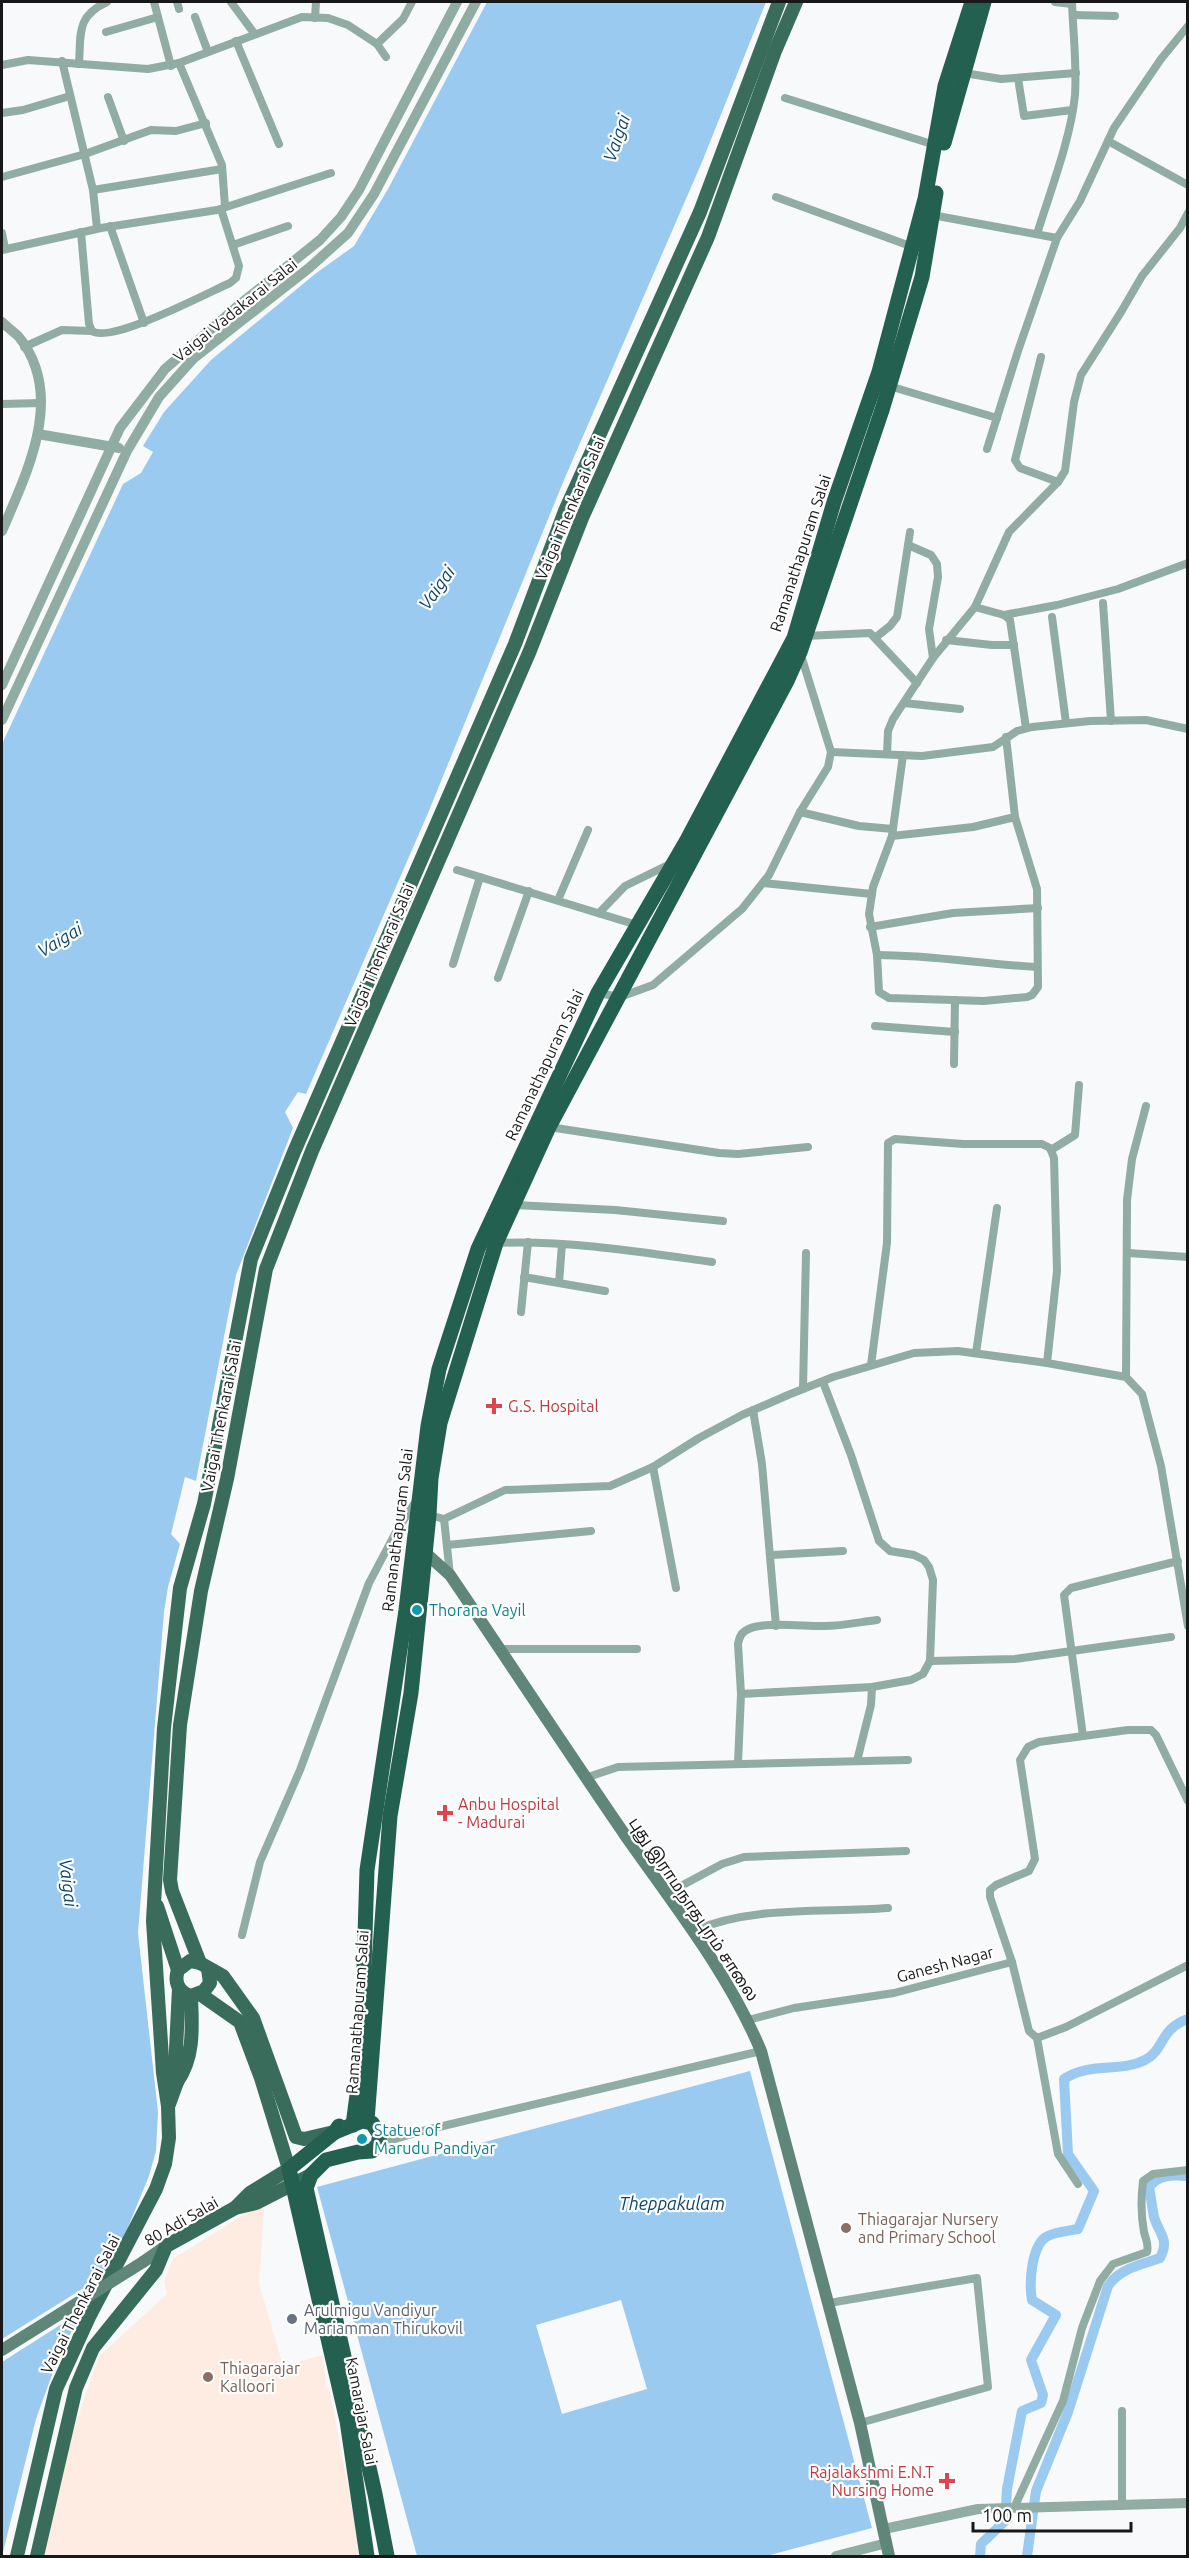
<svg xmlns="http://www.w3.org/2000/svg" width="1189" height="2558" font-family="Ubuntu,'Noto Sans Tamil',sans-serif">
<style>
.education{fill:#feebe2}
.water{fill:#9bcaf0;fill-rule:evenodd}
.pier{fill:#f8f9fb}
.lines{fill:none;stroke-linecap:round;stroke-linejoin:round}
.canal{stroke:#9bcaf0;stroke-width:10}
.minor{stroke:#91aca2;stroke-width:8}
.tertiary{stroke:#91aca2;stroke-width:10}
.secondary{stroke:#5f8678;stroke-width:12}
.primary{stroke:#396c5b;stroke-width:14}
.trunk{stroke:#24604f;stroke-width:15}
.secondary-bridge{stroke:#5f8678;stroke-width:12}
.health-dot{fill:#e0444e;stroke:#fff;stroke-width:2}
.culture-dot{fill:#0f9aa8;stroke:#fff;stroke-width:2}
.education-dot{fill:#8d6e63;stroke:#fff;stroke-width:2}
.worship-dot{fill:#6b7280;stroke:#fff;stroke-width:2}
.labels{text-anchor:middle;stroke-width:4.5;stroke-linejoin:round;paint-order:stroke}
.street-label{font-size:16px;fill:#181819;stroke:#fff}
.health-label{font-size:16px;fill:#be3a42;stroke:#fff;text-anchor:start}
.culture-label{font-size:16px;fill:#0d838f;stroke:#fff;text-anchor:start}
.education-label{font-size:16px;fill:#785e54;stroke:#fff;text-anchor:start}
.worship-label{font-size:16px;fill:#5b616d;stroke:#fff;text-anchor:start}
.water-label{font-size:18px;font-style:italic;fill:#0f4669;stroke:#fff}
</style>
<rect width="100%" height="100%" fill="#f8f9fb"/>
<path class="education" d="M 262,2206 L 264,2209 L 259,2283 L 283,2366 L 323,2355 L 326,2388 L 329,2387 L 361,2556 L 43,2556 L 71,2437 L 99,2356 L 167,2294 L 164,2282 L 173,2259 L 254,2208 Z"/>
<g class="water">
<path d="M 487,2 L 766,2 L 702,162 L 564,480 L 428,813 L 306,1094 L 298,1092 L 285,1112 L 293,1128 L 236,1275 L 196,1481 L 185,1477 L 171,1534 L 180,1544 L 168,1587 L 164,1612 L 138,1933 L 158,2112 L 156,2151 L 149,2176 L 117,2254 L 61,2350 L 36,2419 L 2,2556 L 2,744 L 123,484 L 141,473 L 153,452 L 143,446 L 164,412 L 211,360 L 315,274 L 354,246 L 388,189 Z"/>
<path d="M 750,2071 L 872,2528 L 766,2556 L 417,2556 L 317,2187 ZM 621,2300 L 647,2389 L 562,2414 L 536,2325 Z"/>
</g>
<path class="pier" d="M 111,2271 L 90,2306 L 2,2362 L 2,2339 Z"/>
<g class="lines">
<g class="canal">
<path d="M 980,2556 L 981,2544 L 1005,2521 L 1007,2489 L 1022,2411 L 1041,2403 L 1043,2395 L 1031,2360 L 1056,2315 L 1032,2300 C 1029,2284 1031,2247 1046,2237 C 1054,2232 1068,2231 1078,2229 L 1094,2191 L 1068,2154 L 1064,2079 C 1092,2061 1120,2073 1145,2060 C 1165,2050 1159,2029 1188,2019"/>
<path d="M 1027,2556 L 1036,2491 L 1068,2412 L 1108,2286 C 1120,2268 1141,2265 1160,2258 C 1170,2239 1159,2234 1154,2217 C 1152,2207 1151,2197 1149,2187 C 1160,2174 1171,2175 1188,2176"/>
</g>
<g class="minor">
<path d="M 154,2 L 171,66"/>
<path d="M 177,2 L 179,9"/>
<path d="M 231,2 L 254,33"/>
<path d="M 1055,2 L 1072,4"/>
<path d="M 1073,15 L 1115,16"/>
<path d="M 195,17 L 208,52"/>
<path d="M 315,18 L 316,2"/>
<path d="M 106,32 L 158,17"/>
<path d="M 236,41 L 279,144"/>
<path d="M 377,44 L 403,19 L 412,2"/>
<path d="M 62,61 L 93,190 L 97,228"/>
<path d="M 79,64 C 81,34 76,16 107,2"/>
<path d="M 2,65 L 28,60 L 148,69 L 179,63"/>
<path d="M 964,73 L 1001,79 L 1076,73"/>
<path d="M 1018,78 L 1024,116 L 1072,110"/>
<path d="M 108,97 L 124,141"/>
<path d="M 785,98 L 935,145"/>
<path d="M 2,113 L 23,110 L 70,96"/>
<path d="M 1108,141 L 1188,185"/>
<path d="M 2,177 L 85,154 L 151,130 L 176,131 L 206,123"/>
<path d="M 93,190 L 222,169"/>
<path d="M 776,197 L 913,247"/>
<path d="M 225,207 L 222,165 L 179,63 L 302,17 L 328,18 L 348,25 L 377,44 L 386,57"/>
<path d="M 932,215 L 1057,238 L 1080,201 L 1114,128 L 1161,59 L 1188,26"/>
<path d="M 110,226 L 144,323"/>
<path d="M 81,232 L 89,324 L 92,331 C 111,344 207,293 230,283 L 236,278 L 239,266 L 221,209"/>
<path d="M 2,233 L 5,249"/>
<path d="M 1037,234 C 1050,192 1071,138 1075,95 C 1077,64 1073,33 1072,2"/>
<path d="M 233,245 L 288,226"/>
<path d="M 2,250 L 101,228 L 217,210 L 331,173"/>
<path d="M 24,347 L 62,330 L 92,331"/>
<path d="M 1041,357 L 1015,460 L 1020,468 L 1058,482"/>
<path d="M 889,386 L 997,418"/>
<path d="M 2,404 L 41,403"/>
<path d="M 987,449 L 1018,351 L 1057,238"/>
<path d="M 908,545 L 931,555 L 937,564 L 938,577 L 929,629 L 933,658"/>
<path d="M 1103,603 L 1111,721"/>
<path d="M 975,607 L 1004,615 L 1010,620 L 1026,728"/>
<path d="M 1004,615 L 1057,605 L 1118,589 L 1188,563"/>
<path d="M 1052,617 L 1066,723"/>
<path d="M 805,636 L 870,633 L 917,683"/>
<path d="M 876,637 L 890,626 L 897,617 L 910,532"/>
<path d="M 946,640 L 992,645 L 1014,645"/>
<path d="M 904,703 L 960,709"/>
<path d="M 831,752 L 922,756 L 993,747 L 1017,731 L 1032,727 L 1090,721 L 1146,720 L 1188,729"/>
<path d="M 887,754 L 888,731 L 893,719 L 933,658 L 975,607 L 1009,532 L 1058,482 L 1065,471 L 1074,402 L 1081,375 L 1121,312 L 1142,276 L 1180,228 L 1188,213"/>
<path d="M 903,755 L 892,836 L 873,887 L 869,914 L 877,955 L 879,992 L 889,998 L 984,1001 L 1027,997 L 1032,995 L 1038,987 L 1037,889 L 1015,817 L 1006,737"/>
<path d="M 800,812 L 859,826 L 893,829"/>
<path d="M 892,836 L 973,827 L 1015,817"/>
<path d="M 457,870 L 637,925"/>
<path d="M 763,883 L 872,894"/>
<path d="M 558,900 L 588,830"/>
<path d="M 599,913 L 625,886 L 672,863"/>
<path d="M 870,927 L 953,913 L 1038,908"/>
<path d="M 877,955 C 931,955 983,964 1037,967"/>
<path d="M 453,964 L 480,877"/>
<path d="M 498,978 L 529,891"/>
<path d="M 598,993 L 620,997 L 653,985 L 742,909 L 769,875 L 800,812 L 828,767 L 831,752 L 800,652"/>
<path d="M 875,1026 L 955,1032"/>
<path d="M 954,1064 L 955,1000"/>
<path d="M 549,1127 L 719,1153 L 738,1154 L 808,1147"/>
<path d="M 1051,1150 L 1075,1135 L 1079,1085"/>
<path d="M 515,1205 L 615,1210 L 723,1221"/>
<path d="M 496,1243 C 568,1240 641,1252 712,1262"/>
<path d="M 1128,1253 L 1188,1257"/>
<path d="M 524,1277 L 605,1291"/>
<path d="M 559,1283 L 562,1244"/>
<path d="M 521,1312 L 528,1242"/>
<path d="M 976,1353 L 997,1208"/>
<path d="M 871,1365 L 887,1243 L 888,1143 L 895,1139 L 963,1144 L 1042,1144 L 1050,1148 L 1054,1158 L 1057,1271 L 1047,1363"/>
<path d="M 1126,1377 L 1127,1200 L 1132,1159 L 1146,1106"/>
<path d="M 803,1389 L 806,1253"/>
<path d="M 753,1410 L 762,1464 L 776,1626"/>
<path d="M 653,1467 L 676,1588"/>
<path d="M 429,1515 L 444,1519 L 505,1490 L 610,1486 L 653,1467 L 699,1438 L 742,1415 L 788,1395 L 833,1377 L 914,1353 L 958,1351 L 1047,1363 L 1126,1377 L 1142,1394 L 1161,1466 L 1188,1626"/>
<path d="M 444,1519 L 450,1575"/>
<path d="M 447,1545 L 591,1531"/>
<path d="M 772,1555 L 843,1551"/>
<path d="M 500,1649 L 637,1649"/>
<path d="M 930,1661 L 1015,1659 L 1171,1637"/>
<path d="M 741,1694 L 872,1687 L 911,1680 L 923,1674 L 930,1661 L 933,1580 L 929,1567 L 924,1560 L 914,1555 L 890,1551 L 879,1541 L 851,1455 L 823,1382"/>
<path d="M 1083,1736 L 1064,1595 L 1071,1588 L 1178,1561"/>
<path d="M 857,1761 L 871,1705 L 872,1687"/>
<path d="M 738,1763 L 741,1694 L 738,1644 C 739,1639 740,1634 745,1631 C 760,1620 806,1627 825,1626 C 842,1626 860,1622 877,1620"/>
<path d="M 585,1778 L 618,1767 L 908,1760"/>
<path d="M 666,1894 L 722,1864 L 744,1857 L 906,1851"/>
<path d="M 693,1931 C 753,1905 824,1913 888,1908"/>
<path d="M 242,1935 L 260,1862 L 300,1770 L 369,1583 L 396,1532 L 416,1501"/>
<path d="M 1012,1962 L 990,1897 L 990,1890 L 996,1885 L 1029,1871 L 1035,1859 L 1020,1760 L 1028,1747 L 1039,1742 L 1128,1730 L 1151,1730 L 1156,1735 L 1188,1801"/>
<path d="M 748,2020 L 794,2008 L 894,1993 L 1012,1962 L 1029,2031 L 1037,2038 L 1066,2027 L 1188,1965"/>
<path d="M 1037,2038 L 1058,2154 L 1078,2184"/>
<path d="M 378,2144 L 426,2130 L 761,2051"/>
<path d="M 829,2303 L 977,2278 L 988,2387 L 860,2423"/>
<path d="M 1122,2506 L 1122,2411"/>
<path d="M 1014,2508 L 1063,2401 L 1082,2328 L 1100,2281 L 1113,2264 L 1147,2252 C 1149,2244 1146,2240 1144,2232 C 1141,2216 1141,2197 1143,2181 L 1153,2174 L 1188,2170"/>
</g>
<g class="tertiary">
<path d="M 2,322 C 7,327 14,332 19,337 C 66,396 27,472 2,531"/>
<path d="M 38,434 L 119,448"/>
<path d="M 2,685 L 120,428 L 165,369 L 239,305 L 320,240 L 341,217 L 359,190 L 457,2"/>
<path d="M 2,720 L 127,451 L 159,397 L 194,358 L 309,268 L 348,233 L 374,194 L 476,2"/>
<path d="M 884,2529 L 978,2509 L 1188,2503"/>
<path d="M 836,2556 L 887,2543"/>
</g>
<g class="secondary">
<path d="M 420,1548 L 450,1575 C 509,1662 566,1749 625,1835 C 674,1905 728,1972 761,2051 L 860,2423 L 889,2556"/>
<path d="M 143,2262 L 166,2246"/>
</g>
<g class="primary">
<path d="M 157,1906 L 178,1970"/>
<path d="M 200,1963 L 172,1891 L 170,1880 L 180,1725 L 201,1591 L 227,1479 L 266,1269 L 312,1151 L 529,653 L 582,518 L 708,237 L 775,51 L 796,2"/>
<path d="M 208,1969 L 210,1983 L 204,1991 L 191,1996 C 178,1992 174,1982 178,1970 L 190,1961 L 200,1963 L 223,1976 L 253,2018 L 296,2137 L 304,2139 L 334,2132"/>
<path d="M 200,1994 L 240,2022 L 261,2078 L 289,2169 L 250,2193 L 235,2208"/>
<path d="M 177,2082 C 195,2056 192,2026 191,1996"/>
<path d="M 169,2104 L 177,2082 L 175,2070 L 179,1988"/>
<path d="M 17,2556 L 56,2389 L 89,2317 L 156,2189 L 165,2164 L 169,2138 L 168,2106 L 163,2073 L 153,1921 L 164,1728 L 180,1588 L 204,1504 L 251,1259 L 294,1152 L 515,644 L 565,511 L 700,212 L 779,2"/>
<path d="M 37,2556 L 76,2388 L 93,2348 L 156,2270 L 166,2246 L 235,2208 L 256,2203 L 311,2175"/>
</g>
<g class="trunk">
<path d="M 944,143 L 984,2"/>
<path d="M 367,2121 L 390,1816 L 411,1693 L 429,1515 L 431,1478 L 440,1423 L 496,1243 L 549,1127 L 787,681 L 800,652 L 882,410 L 922,277 L 936,193"/>
<path d="M 353,2125 L 361,2065 L 367,1870 L 406,1610 L 428,1426 L 439,1369 L 478,1249 L 598,993 L 687,840 L 794,638 L 834,502 L 879,372 L 925,199 L 945,86 L 972,2"/>
<path d="M 339,2126 L 335,2132 L 289,2169 L 347,2421 L 367,2556"/>
<path d="M 335,2132 L 362,2121 L 372,2123 L 380,2135 L 378,2144 L 372,2151 L 358,2152 L 326,2160 L 311,2175 L 306,2188 L 375,2494 L 387,2556"/>
</g>
<path class="secondary-bridge" d="M 2,2350 L 143,2262"/>
</g>
<g class="health-dot">
<path d="M491 1397h6v6h6v6h-6v6h-6v-6h-6v-6h6z"/>
<path d="M442 1804h6v6h6v6h-6v6h-6v-6h-6v-6h6z"/>
<path d="M944 2472h6v6h6v6h-6v6h-6v-6h-6v-6h6z"/>
</g>
<g class="culture-dot">
<circle cx="417" cy="1610" r="6"/>
<circle cx="362" cy="2139" r="6"/>
</g>
<g class="education-dot">
<circle cx="846" cy="2228" r="6"/>
<circle cx="208" cy="2377" r="6"/>
</g>
<circle class="worship-dot" cx="292" cy="2319" r="6"/>
<g class="labels">
<g class="street-label">
<text transform="translate(235 310) rotate(-39)" y="6">Vaigai Vadakarai Salai</text>
<text transform="translate(570 508) rotate(-67)" y="6">Vaigai Thenkarai Salai</text>
<text transform="translate(800 553) rotate(-72)" y="6">Ramanathapuram Salai</text>
<text transform="translate(379 955) rotate(-67)" y="6">Vaigai Thenkarai Salai</text>
<text transform="translate(544 1065) rotate(-65)" y="6">Ramanathapuram Salai</text>
<text transform="translate(221 1416) rotate(-79)" y="6">Vaigai Thenkarai Salai</text>
<text transform="translate(397 1530) rotate(-83)" y="6">Ramanathapuram Salai</text>
<text transform="translate(694 1909) rotate(56)" y="6">புது இராமநாதபுரம் சாலை</text>
<text transform="translate(945 1964) rotate(-15)" y="6">Ganesh Nagar</text>
<text transform="translate(357 2012) rotate(-86)" y="6">Ramanathapuram Salai</text>
<text transform="translate(181 2221) rotate(-30)" y="6">80 Adi Salai</text>
<text transform="translate(80 2304) rotate(-63)" y="6">Vaigai Thenkarai Salai</text>
<text transform="translate(362 2411) rotate(79)" y="6">Kamarajar Salai</text>
</g>
<g class="health-label">
<text x="508" y="1412">G.S. Hospital</text>
<text x="458" y="1810">Anbu Hospital<tspan x="458" dy="18">- Madurai</tspan></text>
<text x="934" y="2478" text-anchor="end">Rajalakshmi E.N.T<tspan x="934" dy="18">Nursing Home</tspan></text>
</g>
<g class="culture-label">
<text x="429" y="1616">Thorana Vayil</text>
<text x="374" y="2136">Statue of<tspan x="374" dy="18">Marudu Pandiyar</tspan></text>
</g>
<g class="education-label">
<text x="858" y="2225">Thiagarajar Nursery<tspan x="858" dy="18">and Primary School</tspan></text>
<text x="220" y="2374">Thiagarajar<tspan x="220" dy="18">Kalloori</tspan></text>
</g>
<g class="worship-label">
<text x="304" y="2316">Arulmigu Vandiyur<tspan x="304" dy="18">Mariamman Thirukovil</tspan></text>
</g>
<g class="water-label">
<text transform="translate(617 138) rotate(-71)" y="6">Vaigai</text>
<text transform="translate(437 588) rotate(-55)" y="6">Vaigai</text>
<text transform="translate(60 940) rotate(-31)" y="6">Vaigai</text>
<text transform="translate(68 1883) rotate(83)" y="6">Vaigai</text>
<text x="672" y="2210">Theppakulam</text>
</g>
</g>
<rect width="1189" height="2558" fill="none" stroke="#181819" stroke-width="6"/>
<path d="M973 2522v9h158v-9" fill="none" stroke="#181819" stroke-width="3"/>
<text x="982" y="2522" font-size="18" fill="#181819" stroke="#ffffff" stroke-width="4.5" paint-order="stroke">100 m</text>
</svg>
